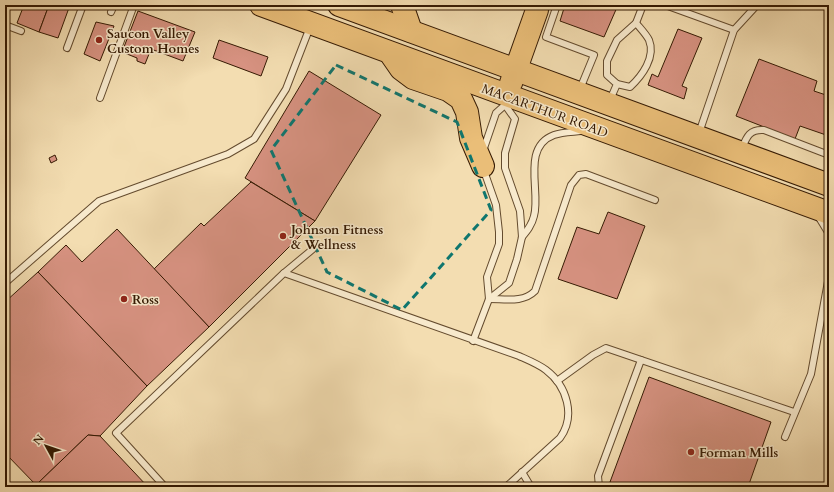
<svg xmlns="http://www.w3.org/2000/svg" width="834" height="492" font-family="Cardo,serif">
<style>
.building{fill:#d79281;stroke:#351a03}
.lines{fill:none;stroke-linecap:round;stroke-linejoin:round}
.lane-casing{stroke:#644b2e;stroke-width:8}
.highway-casing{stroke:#351a03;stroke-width:24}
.lane{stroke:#f7e9cc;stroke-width:6}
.highway{stroke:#eabe78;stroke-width:22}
.marked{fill:none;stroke:#0f766e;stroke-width:3;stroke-dasharray:8 5;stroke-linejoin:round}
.poi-dot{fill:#8f2418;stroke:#f7e9cc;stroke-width:1.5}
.labels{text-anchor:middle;stroke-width:3;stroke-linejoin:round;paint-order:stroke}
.poi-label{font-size:13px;font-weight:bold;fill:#351a03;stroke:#f7e9cc;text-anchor:start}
.street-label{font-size:13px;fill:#351a03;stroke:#f7e9cc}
</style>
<rect width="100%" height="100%" fill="#f3ddb1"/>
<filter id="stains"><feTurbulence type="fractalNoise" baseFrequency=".005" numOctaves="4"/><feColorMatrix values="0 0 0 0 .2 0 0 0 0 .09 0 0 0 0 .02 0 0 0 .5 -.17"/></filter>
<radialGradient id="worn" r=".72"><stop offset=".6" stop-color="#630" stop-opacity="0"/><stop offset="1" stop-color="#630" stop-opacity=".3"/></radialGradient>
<g class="building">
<path d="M 24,5 L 49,5 L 39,32 L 17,23 Z"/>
<path d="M 49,5 L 70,5 L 58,38 L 39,32 Z"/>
<path d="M 565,5 L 618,5 L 604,37 L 560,21 Z"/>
<path d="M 811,5 L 822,5 L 820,9 Z"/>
<path d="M 138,11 L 195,32 L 183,61 L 151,49 L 145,64 L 137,61 L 137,58 L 122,52 Z"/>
<path d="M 96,22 L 114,26 L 100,61 L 84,54 Z"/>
<path d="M 678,29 L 702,38 L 682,86 L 687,88 L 684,99 L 648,85 L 652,74 L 658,77 Z"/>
<path d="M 219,40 L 268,57 L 261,76 L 213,58 Z"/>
<path d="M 759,59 L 817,81 L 814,91 L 829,96 L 829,136 L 800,126 L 795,139 L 736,116 Z"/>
<path d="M 309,71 L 381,115 L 315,221 L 245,178 Z"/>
<path d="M 55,155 L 57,160 L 51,163 L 49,158 Z"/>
<path d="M 251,182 L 315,221 L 209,327 L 154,269 L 201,223 L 204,226 Z"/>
<path d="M 608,212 L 645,226 L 617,299 L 558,279 L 577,227 L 599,234 Z"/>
<path d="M 117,229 L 209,327 L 147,386 L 38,272 L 66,245 L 82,262 Z"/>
<path d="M 38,272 L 147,386 L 100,436 L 88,435 L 36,485 L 5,453 L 5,302 Z"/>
<path d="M 649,377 L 771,422 L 748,487 L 624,487 L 610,482 Z"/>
<path d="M 88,435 L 100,436 L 148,487 L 38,487 L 36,485 Z"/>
</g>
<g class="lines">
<defs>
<g id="lane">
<path d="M 557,5 L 546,37 L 594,55 L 580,89"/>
<path d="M 665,5 L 734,30"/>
<path d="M 111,12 L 114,5"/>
<path d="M 5,25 L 21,31"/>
<path d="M 67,48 L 83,5"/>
<path d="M 617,84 L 630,87 C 642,76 656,57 649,40 C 646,34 640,28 636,23"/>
<path d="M 100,98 L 134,5"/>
<path d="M 610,100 L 617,84 L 607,75 L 607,61 L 617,40 L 636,23 L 643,5"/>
<path d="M 699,133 L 734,30 L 757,5"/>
<path d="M 742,148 C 747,136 750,129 764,130 L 829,155"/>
<path d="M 483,151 L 496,113 L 505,105 L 506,99"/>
<path d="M 818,216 L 829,234"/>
<path d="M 522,237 C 527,231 532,225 534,216 C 541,192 521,147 554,135 C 562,132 573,132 581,131"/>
<path d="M 284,273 L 313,249"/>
<path d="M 5,283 L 99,201 L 228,154 L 254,139 L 286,89 L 310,27"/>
<path d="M 489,299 C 506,299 523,303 535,291 L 571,185 L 579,175 L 586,174 L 655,200"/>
<path d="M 489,299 L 509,283 L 517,259 L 522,237 L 520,211 L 505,168 L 505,153 L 515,119 L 505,105"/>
<path d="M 473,341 L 489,299 L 487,277 L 499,244 L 499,232 L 496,205 L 483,168"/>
<path d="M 557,381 L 593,355 L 606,348 L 794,412"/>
<path d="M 785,437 L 811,374 L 829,276"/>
<path d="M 522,472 L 531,487"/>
<path d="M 165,487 L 116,433 L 284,273 L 519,356 C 528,360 538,364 546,370 C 567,386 576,416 560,438 L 506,487"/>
<path d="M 599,487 L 598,476 L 641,360"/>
</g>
<g id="highway">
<path d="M 261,5 L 829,213"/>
<path d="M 339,5 L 829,185"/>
<path d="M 402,5 L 411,31"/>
<path d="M 392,56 L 401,69 L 413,78 L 448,90 L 461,99 L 467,112 L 471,138 L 483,166"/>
<path d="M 511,83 L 537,10 L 537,5"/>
</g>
</defs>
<use href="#lane" class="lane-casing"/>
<use href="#highway" class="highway-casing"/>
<use href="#lane" class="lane"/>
<use href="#highway" class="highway"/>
</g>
<path class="marked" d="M 336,65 L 457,122 L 491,210 L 402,310 L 327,272 L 271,150 Z"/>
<g class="poi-dot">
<circle cx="99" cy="40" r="4"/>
<circle cx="283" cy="236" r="4"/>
<circle cx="124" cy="299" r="4"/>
<circle cx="691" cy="452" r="4"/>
</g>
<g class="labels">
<g class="poi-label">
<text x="107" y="38">Saucon Valley<tspan x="107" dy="15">Custom Homes</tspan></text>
<text x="291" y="234">Johnson Fitness<tspan x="291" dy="15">&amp; Wellness</tspan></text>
<text x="132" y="304">Ross</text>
<text x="699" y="457">Forman Mills</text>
</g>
<g class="street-label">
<text transform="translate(545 110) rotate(20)" y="5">MACARTHUR ROAD</text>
</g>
</g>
<rect width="834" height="492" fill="none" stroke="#f3ddb1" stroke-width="20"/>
<rect x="6" y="6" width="822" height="480" fill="none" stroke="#351a03" stroke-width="2"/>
<rect x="10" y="10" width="814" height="472" fill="none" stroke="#351a03"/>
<g transform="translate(46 446) rotate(310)" stroke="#f7e9cc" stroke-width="3" paint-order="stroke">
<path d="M0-3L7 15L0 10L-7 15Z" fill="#351a03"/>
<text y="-6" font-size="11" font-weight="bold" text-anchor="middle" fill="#351a03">N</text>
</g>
<rect width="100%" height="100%" filter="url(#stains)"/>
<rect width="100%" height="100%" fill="url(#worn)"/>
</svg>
